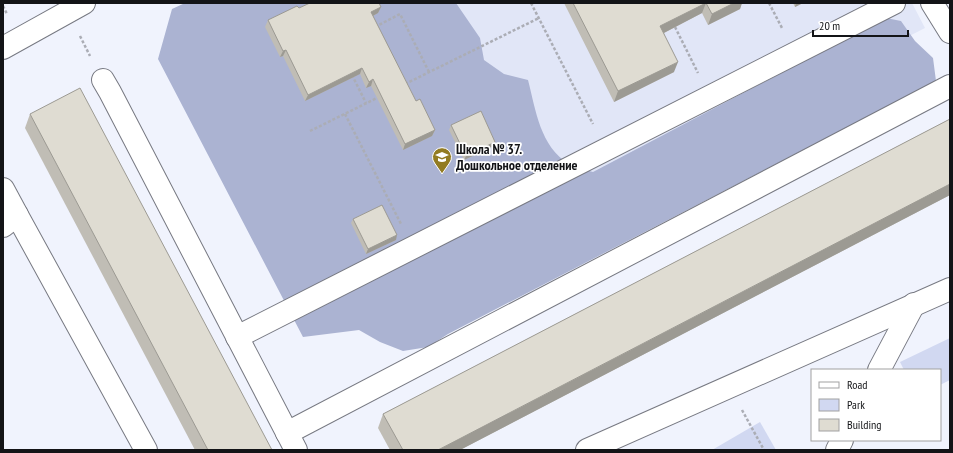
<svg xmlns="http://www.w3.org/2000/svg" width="953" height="453" font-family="'PT Sans Narrow',sans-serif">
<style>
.built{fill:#e1e6f7}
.green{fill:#d1d8f1}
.forest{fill:#abb3d2}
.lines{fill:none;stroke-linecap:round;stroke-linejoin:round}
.minor-casing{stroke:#777982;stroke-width:24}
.path{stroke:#abadb5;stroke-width:2.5;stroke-dasharray:3 2;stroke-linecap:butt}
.minor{stroke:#fff;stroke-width:22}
.wall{fill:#c0bdb5}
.shaded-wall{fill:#9c9a93}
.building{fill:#dfdcd2;stroke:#9c9a93}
.labels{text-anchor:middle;stroke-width:3.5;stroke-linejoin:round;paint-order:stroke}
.poi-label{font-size:14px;font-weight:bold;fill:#131417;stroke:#fff;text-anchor:start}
</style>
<rect width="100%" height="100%" fill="#f0f3fd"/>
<path class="built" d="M 275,3 L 912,3 L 925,28 L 328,331 Z"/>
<g class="green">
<path d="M 950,338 L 950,380 L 940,385 L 940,370 L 904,370 L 900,362 Z"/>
<path d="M 760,422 L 776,450 L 712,450 Z"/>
</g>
<path class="forest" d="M 185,3 L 456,3 L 480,38 L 484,60 L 504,74 L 528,80 C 536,111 540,146 569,164 C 575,168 586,170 593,172 L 886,18 L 901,21 L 915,41 L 933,58 L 936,81 L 448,334 L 428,347 L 403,351 L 380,342 L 359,330 L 303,337 L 158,59 L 172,9 Z"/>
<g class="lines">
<defs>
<g id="minor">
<path d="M 932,3 L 950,32"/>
<path d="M 3,48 L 84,3"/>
<path d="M 103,80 L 110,92 L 296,450"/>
<path d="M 3,189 L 17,215"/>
<path d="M 3,226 L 17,215 L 146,450"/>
<path d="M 237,337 L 894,3"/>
<path d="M 879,370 L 914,304"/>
<path d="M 287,433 L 950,86"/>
<path d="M 587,450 L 950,289"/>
<path d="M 837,450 L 842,440"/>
</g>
</defs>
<use href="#minor" class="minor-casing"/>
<g class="path">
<path d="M 531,3 L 593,124"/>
<path d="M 769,3 L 782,28"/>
<path d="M 3,6 L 7,14"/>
<path d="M 375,27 L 400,14 L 429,72"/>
<path d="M 675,27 L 698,73"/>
<path d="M 80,36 L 90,56"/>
<path d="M 352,75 L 366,103"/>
<path d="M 405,84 L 539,18"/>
<path d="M 345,114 L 401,224"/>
<path d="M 310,131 L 379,97"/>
<path d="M 742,410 L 764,450"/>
</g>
<use href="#minor" class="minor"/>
</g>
<g class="wall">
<path d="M 564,3 L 742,3 L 740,9 L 708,25 L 702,13 L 664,33 L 674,72 L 614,102 Z"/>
<path d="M 793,3 L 803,3 L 795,7 Z"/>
<path d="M 381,7 L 378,13 L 373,16 L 416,101 L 435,130 L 432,136 L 403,150 L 371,86 L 366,88 L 360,74 L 305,101 L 283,56 L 280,57 L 265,27 L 268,20 Z"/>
<path d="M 30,114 L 272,450 L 195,450 L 25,128 Z"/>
<path d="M 950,119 L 950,195 L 460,450 L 390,450 L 378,428 L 383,414 Z"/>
<path d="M 451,125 L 494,146 L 464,160 L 449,130 Z"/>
<path d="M 353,219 L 396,240 L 366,254 L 351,223 Z"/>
</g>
<g class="shaded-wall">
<path d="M 706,3 L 702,13 L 656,37 L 660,26 Z"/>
<path d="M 734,3 L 742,3 L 740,9 L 708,25 L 712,14 Z"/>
<path d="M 796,3 L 803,3 L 795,7 Z"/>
<path d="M 381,7 L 378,13 L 369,18 L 371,12 Z"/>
<path d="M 286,50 L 283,56 L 280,57 L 283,51 Z"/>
<path d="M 678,62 L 674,72 L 614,102 L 618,91 Z"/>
<path d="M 362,68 L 360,74 L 305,101 L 308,95 Z"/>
<path d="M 373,79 L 371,86 L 366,88 L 369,82 Z"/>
<path d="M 435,130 L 432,136 L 403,150 L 405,144 Z"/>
<path d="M 495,142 L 494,146 L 464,160 L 466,156 Z"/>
<path d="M 950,184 L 950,195 L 460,450 L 438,450 Z"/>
<path d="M 397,235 L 396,240 L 366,254 L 368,249 Z"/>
</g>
<g class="building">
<path d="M 310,3 L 379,3 L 381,7 L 371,12 L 416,101 L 420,99 L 435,130 L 405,144 L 373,79 L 369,82 L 362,68 L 308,95 L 286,50 L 283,51 L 268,20 L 297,6 L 299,8 Z"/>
<path d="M 573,3 L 706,3 L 660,26 L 678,62 L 618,91 Z"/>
<path d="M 706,3 L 734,3 L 712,14 Z"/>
<path d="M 80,88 L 272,450 L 208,450 L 30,114 Z"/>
<path d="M 481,111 L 495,142 L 466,156 L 451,125 Z"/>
<path d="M 950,119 L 950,184 L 438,450 L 403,450 L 383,414 Z"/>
<path d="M 382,205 L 397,235 L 368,249 L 353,219 Z"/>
</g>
<defs>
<symbol id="school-pin" viewBox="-11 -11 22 30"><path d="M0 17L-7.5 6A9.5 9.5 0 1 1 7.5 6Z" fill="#927b21" stroke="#fff"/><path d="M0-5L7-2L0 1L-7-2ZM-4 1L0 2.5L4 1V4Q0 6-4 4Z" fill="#fff"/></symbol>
</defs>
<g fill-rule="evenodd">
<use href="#school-pin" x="431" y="146" width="22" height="30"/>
</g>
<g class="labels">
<g class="poi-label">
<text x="456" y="154">Школа № 37.<tspan x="456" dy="16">Дошкольное отделение</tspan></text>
</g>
</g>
<rect width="953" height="453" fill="none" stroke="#131417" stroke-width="8"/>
<rect x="811" y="369" width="130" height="72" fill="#ffffff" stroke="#a1a1a2"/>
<rect x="819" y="382" width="20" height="6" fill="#ffffff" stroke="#a1a1a2"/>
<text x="847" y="389" font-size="12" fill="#131417">Road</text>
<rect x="819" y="399" width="20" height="12" fill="#d1d8f1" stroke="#a1a1a2"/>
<text x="847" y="409" font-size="12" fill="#131417">Park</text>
<rect x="819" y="419" width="20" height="12" fill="#dfdcd2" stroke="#a1a1a2"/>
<text x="847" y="429" font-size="12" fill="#131417">Building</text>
<path d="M813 30v6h95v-6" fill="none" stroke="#131417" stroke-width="2"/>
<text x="819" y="30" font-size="12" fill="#131417" stroke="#ffffff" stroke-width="3" paint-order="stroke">20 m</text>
</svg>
